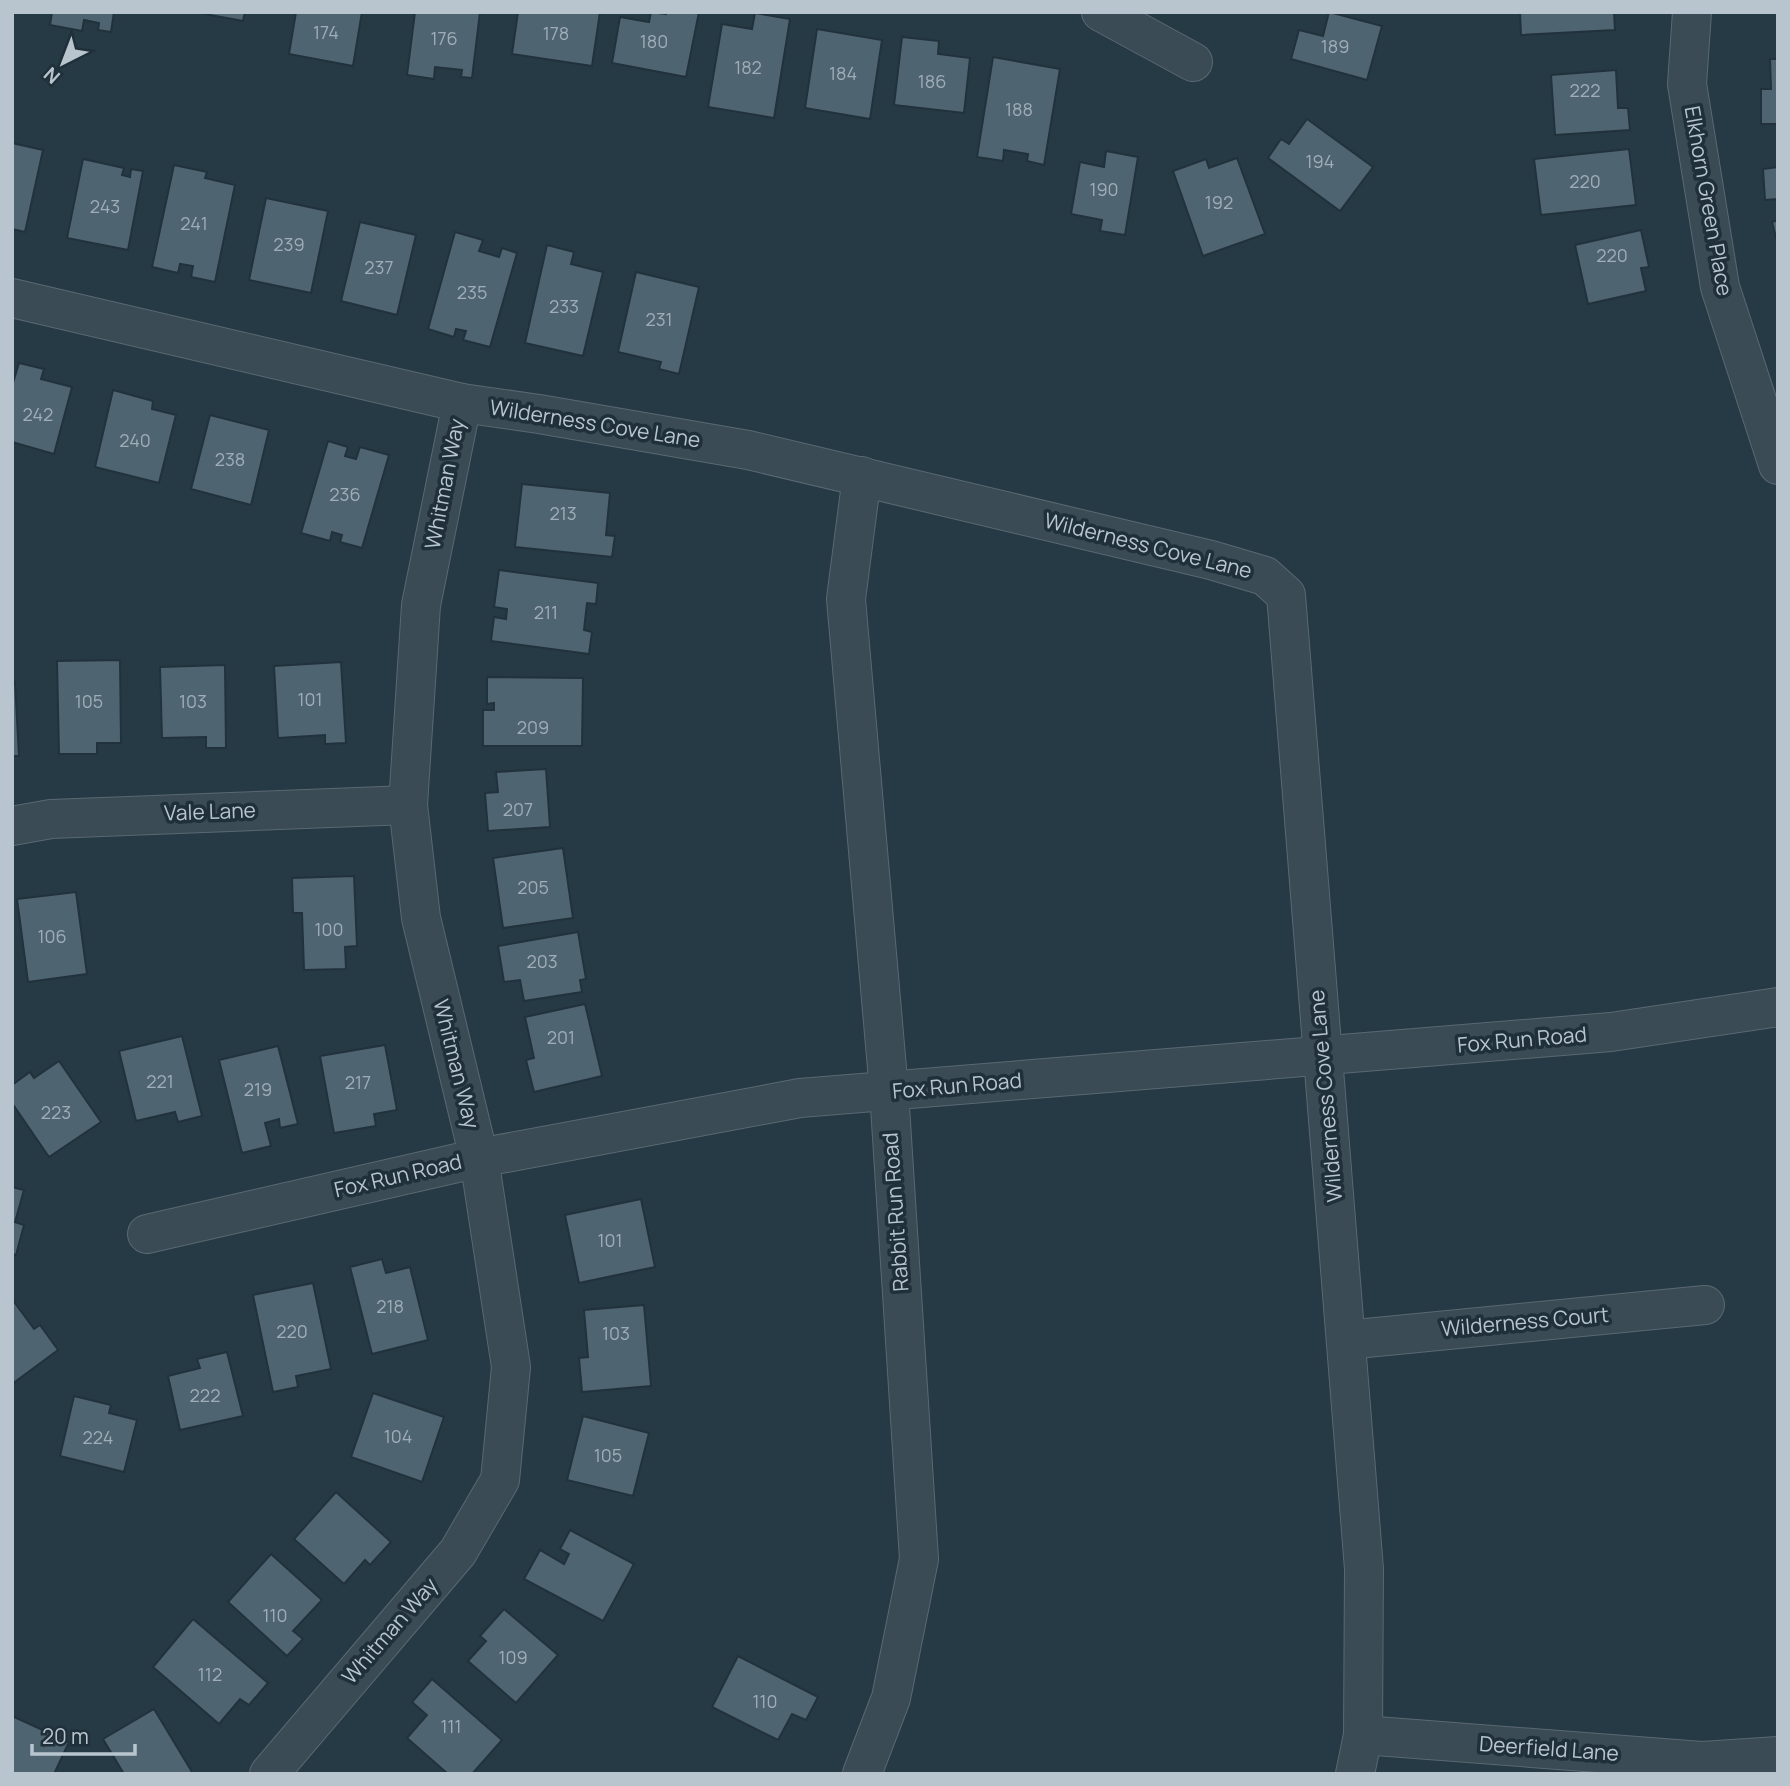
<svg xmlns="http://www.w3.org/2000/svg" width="1790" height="1786" font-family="Manrope,sans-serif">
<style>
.building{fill:#4f6471;stroke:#21323c;stroke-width:2}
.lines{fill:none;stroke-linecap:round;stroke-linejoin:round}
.minor-casing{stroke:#5a6872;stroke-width:40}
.minor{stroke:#3b4b55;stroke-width:38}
.labels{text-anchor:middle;stroke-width:7;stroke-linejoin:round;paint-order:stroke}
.number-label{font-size:18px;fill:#9eadb7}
.street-label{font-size:21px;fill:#b9c5ce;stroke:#1f303a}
</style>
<rect width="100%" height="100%" fill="#263a45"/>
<g class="building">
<path d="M 52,12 L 114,12 L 111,32 L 98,30 L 99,23 L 84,20 L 82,31 L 50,25 Z"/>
<path d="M 194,12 L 245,12 L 243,21 Z"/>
<path d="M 296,12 L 362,12 L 353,66 L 289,54 Z"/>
<path d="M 415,12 L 480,12 L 472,78 L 461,77 L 462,70 L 435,67 L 434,79 L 407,75 Z"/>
<path d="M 518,12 L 600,12 L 592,66 L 512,54 Z"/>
<path d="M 651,12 L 666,14 L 666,12 L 699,12 L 686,77 L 612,63 L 620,17 L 649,22 Z"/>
<path d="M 1329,12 L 1382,26 L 1367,80 L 1291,59 L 1299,30 L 1323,36 Z"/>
<path d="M 1520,12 L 1614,12 L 1615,30 L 1521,35 Z"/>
<path d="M 755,13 L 790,19 L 774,118 L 708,107 L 722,24 L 752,29 Z"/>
<path d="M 817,29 L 882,40 L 870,119 L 805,108 Z"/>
<path d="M 902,37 L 939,41 L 938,54 L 970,58 L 964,113 L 894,105 Z"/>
<path d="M 993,57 L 1060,69 L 1044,165 L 1027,161 L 1028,154 L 1004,150 L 1003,161 L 977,157 Z"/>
<path d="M 1770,59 L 1778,59 L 1778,124 L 1761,124 L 1761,89 L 1771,89 Z"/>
<path d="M 1616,70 L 1618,108 L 1628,108 L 1630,130 L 1555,135 L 1551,75 Z"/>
<path d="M 1307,119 L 1373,167 L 1340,211 L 1268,158 L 1281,139 L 1289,144 Z"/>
<path d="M 12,143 L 43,150 L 25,232 L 12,229 Z"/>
<path d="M 1629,149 L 1636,205 L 1541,215 L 1534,159 Z"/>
<path d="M 1106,151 L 1138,157 L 1125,235 L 1100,231 L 1102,220 L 1071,214 L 1080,162 L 1104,167 Z"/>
<path d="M 1237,158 L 1265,234 L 1203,256 L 1173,171 L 1206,159 L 1209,168 Z"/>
<path d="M 83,159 L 124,168 L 122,175 L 130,177 L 131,169 L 143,171 L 128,250 L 67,238 Z"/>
<path d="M 174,165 L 207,172 L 205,178 L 235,185 L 215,282 L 191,277 L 193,266 L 180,264 L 178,273 L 152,267 Z"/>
<path d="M 1778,167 L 1778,199 L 1765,200 L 1763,169 Z"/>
<path d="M 266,198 L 328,211 L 311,293 L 249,280 Z"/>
<path d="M 1778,220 L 1778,245 L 1772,222 Z"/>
<path d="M 360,222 L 416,235 L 397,315 L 341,301 Z"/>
<path d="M 1641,230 L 1649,267 L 1641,268 L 1646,291 L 1588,304 L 1575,245 Z"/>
<path d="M 455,232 L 483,240 L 479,251 L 499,257 L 502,248 L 517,253 L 490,347 L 463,340 L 466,331 L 456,329 L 454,337 L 428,329 Z"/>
<path d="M 547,245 L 574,252 L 571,264 L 603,272 L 583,356 L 525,343 Z"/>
<path d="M 636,272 L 699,287 L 679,374 L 659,369 L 661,362 L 618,352 Z"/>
<path d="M 19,363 L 44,369 L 41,379 L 72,387 L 54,454 L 12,442 L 12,386 Z"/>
<path d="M 113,390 L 153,401 L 152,409 L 176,415 L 159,483 L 95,467 Z"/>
<path d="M 210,415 L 269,430 L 251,505 L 191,489 Z"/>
<path d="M 328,441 L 348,447 L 345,456 L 356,459 L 360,447 L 389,455 L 362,548 L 340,542 L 342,535 L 332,532 L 330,541 L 301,533 Z"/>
<path d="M 522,484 L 610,493 L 606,535 L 615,536 L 612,557 L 515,547 Z"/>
<path d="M 499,570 L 598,583 L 596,604 L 587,603 L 584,630 L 592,632 L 589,654 L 491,641 L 494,617 L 506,619 L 507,609 L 494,607 Z"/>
<path d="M 120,660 L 121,743 L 97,743 L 97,754 L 59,754 L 57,661 Z"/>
<path d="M 341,662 L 346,743 L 325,744 L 325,735 L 278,738 L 274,666 Z"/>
<path d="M 225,665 L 226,748 L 206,748 L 206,737 L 162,738 L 160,667 Z"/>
<path d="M 487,677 L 583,678 L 582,746 L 483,746 L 483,710 L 494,710 L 494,703 L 487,704 Z"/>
<path d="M 12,682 L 15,682 L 19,756 L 12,756 Z"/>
<path d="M 546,769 L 550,827 L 488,831 L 485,793 L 498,792 L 496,772 Z"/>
<path d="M 563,848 L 573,918 L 503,928 L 493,858 Z"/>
<path d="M 354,876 L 357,946 L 345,947 L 346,969 L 304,970 L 302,913 L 293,913 L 292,878 Z"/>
<path d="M 76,892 L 87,974 L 28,982 L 17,899 Z"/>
<path d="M 578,932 L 586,979 L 580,980 L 582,992 L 524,1001 L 520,980 L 504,982 L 498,946 Z"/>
<path d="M 585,1004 L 602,1076 L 534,1092 L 526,1060 L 534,1058 L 525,1017 Z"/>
<path d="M 182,1036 L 202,1116 L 178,1122 L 175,1112 L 136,1121 L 119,1051 Z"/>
<path d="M 385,1045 L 397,1110 L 374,1114 L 376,1126 L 334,1133 L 320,1056 Z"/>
<path d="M 278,1046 L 298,1124 L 280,1128 L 279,1119 L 265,1123 L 271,1146 L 242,1153 L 219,1060 Z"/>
<path d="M 59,1061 L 101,1122 L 49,1157 L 12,1103 L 12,1085 L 30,1072 L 34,1078 Z"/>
<path d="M 12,1187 L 24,1190 L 15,1222 L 24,1225 L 16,1255 L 12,1254 Z"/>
<path d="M 641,1199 L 655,1267 L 579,1283 L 565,1215 Z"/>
<path d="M 382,1259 L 386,1273 L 410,1267 L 428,1340 L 372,1354 L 350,1267 Z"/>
<path d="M 313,1283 L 331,1369 L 296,1376 L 298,1387 L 273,1392 L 253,1295 Z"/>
<path d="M 12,1299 L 34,1329 L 40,1325 L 58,1350 L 12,1384 Z"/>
<path d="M 644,1305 L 651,1386 L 582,1392 L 579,1358 L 588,1357 L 584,1310 Z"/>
<path d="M 227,1352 L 243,1416 L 180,1430 L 168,1376 L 200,1368 L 197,1359 Z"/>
<path d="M 373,1393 L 444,1417 L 422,1482 L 351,1457 Z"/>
<path d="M 74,1396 L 111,1405 L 109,1413 L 137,1420 L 124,1472 L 60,1456 Z"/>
<path d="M 583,1416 L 649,1433 L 633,1496 L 567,1480 Z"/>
<path d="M 336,1492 L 391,1542 L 370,1565 L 365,1560 L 344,1584 L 294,1539 Z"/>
<path d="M 570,1530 L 634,1564 L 603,1621 L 524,1579 L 540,1550 L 564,1564 L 569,1554 L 560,1549 Z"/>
<path d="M 271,1554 L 322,1600 L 293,1631 L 303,1639 L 287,1656 L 228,1602 Z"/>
<path d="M 504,1609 L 558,1655 L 516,1703 L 468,1661 L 486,1641 L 480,1636 Z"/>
<path d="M 193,1619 L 268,1683 L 249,1705 L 240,1699 L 219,1724 L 153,1667 Z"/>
<path d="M 738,1656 L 818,1697 L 806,1720 L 792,1714 L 778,1740 L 712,1707 Z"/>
<path d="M 432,1679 L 502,1740 L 472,1774 L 448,1774 L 407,1738 L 427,1715 L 412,1702 Z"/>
<path d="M 154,1709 L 192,1772 L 189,1774 L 124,1774 L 103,1739 Z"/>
<path d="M 12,1716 L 69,1742 L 54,1774 L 12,1774 Z"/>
</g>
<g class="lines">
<defs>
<g id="minor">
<path d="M 1101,12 L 1193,62"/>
<path d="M 1692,12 L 1687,84 L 1720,287 L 1778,465"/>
<path d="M 12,298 L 462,403 L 539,414 L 748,450 L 1211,560 L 1265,576 L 1286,595 L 1364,1569 L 1363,1735 L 1355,1774"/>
<path d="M 12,826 L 51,819 L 408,805"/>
<path d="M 147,1234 L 479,1158 L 800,1098 L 1611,1032 L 1778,1007"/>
<path d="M 1346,1340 L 1705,1305"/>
<path d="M 1363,1735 L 1702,1761 L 1778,1756"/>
<path d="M 269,1774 L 458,1552 L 500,1480 L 511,1367 L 479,1158 L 421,918 L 408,805 L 421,605 L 462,403"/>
<path d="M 862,1774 L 891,1698 L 919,1559 L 889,1091 L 846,599 L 862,476"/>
</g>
</defs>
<use href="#minor" class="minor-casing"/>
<use href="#minor" class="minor"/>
</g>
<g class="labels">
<g class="number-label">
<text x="326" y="39">174</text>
<text x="556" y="40">178</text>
<text x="444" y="45">176</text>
<text x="654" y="48">180</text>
<text x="1335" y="53">189</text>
<text x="748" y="74">182</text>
<text x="843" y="80">184</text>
<text x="932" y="88">186</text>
<text x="1585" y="97">222</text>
<text x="1019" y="116">188</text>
<text x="1320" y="168">194</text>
<text x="1585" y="188">220</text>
<text x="1104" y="196">190</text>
<text x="1219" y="209">192</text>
<text x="105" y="213">243</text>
<text x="194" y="230">241</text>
<text x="289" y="251">239</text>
<text x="1612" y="262">220</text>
<text x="379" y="274">237</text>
<text x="472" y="299">235</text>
<text x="564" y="313">233</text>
<text x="659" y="326">231</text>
<text x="38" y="421">242</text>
<text x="135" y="447">240</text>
<text x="230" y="466">238</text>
<text x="345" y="501">236</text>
<text x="563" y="520">213</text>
<text x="546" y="619">211</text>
<text x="310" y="706">101</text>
<text x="89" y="708">105</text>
<text x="193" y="708">103</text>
<text x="533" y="734">209</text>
<text x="518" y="816">207</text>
<text x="533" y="894">205</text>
<text x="329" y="936">100</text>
<text x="52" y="943">106</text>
<text x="542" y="968">203</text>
<text x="561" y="1044">201</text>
<text x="160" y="1088">221</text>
<text x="358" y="1089">217</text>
<text x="258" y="1096">219</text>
<text x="56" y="1119">223</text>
<text x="610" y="1247">101</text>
<text x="390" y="1313">218</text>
<text x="292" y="1338">220</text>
<text x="616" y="1340">103</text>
<text x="205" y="1402">222</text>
<text x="398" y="1443">104</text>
<text x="98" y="1444">224</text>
<text x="608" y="1462">105</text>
<text x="275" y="1622">110</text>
<text x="513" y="1664">109</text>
<text x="210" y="1681">112</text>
<text x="765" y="1708">110</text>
<text x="451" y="1733">111</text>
</g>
<g class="street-label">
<text transform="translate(1708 201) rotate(80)" y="7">Elkhorn Green Place</text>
<text transform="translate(595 424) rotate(9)" y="7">Wilderness Cove Lane</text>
<text transform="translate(445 484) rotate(-79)" y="7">Whitman Way</text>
<text transform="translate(1148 546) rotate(14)" y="7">Wilderness Cove Lane</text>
<text transform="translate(210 812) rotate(-2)" y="7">Vale Lane</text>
<text transform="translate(1522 1040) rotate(-5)" y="7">Fox Run Road</text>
<text transform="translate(456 1064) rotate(76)" y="7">Whitman Way</text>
<text transform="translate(957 1086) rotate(-5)" y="7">Fox Run Road</text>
<text transform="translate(1326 1096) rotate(-95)" y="7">Wilderness Cove Lane</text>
<text transform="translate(398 1176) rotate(-13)" y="7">Fox Run Road</text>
<text transform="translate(896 1212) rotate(-94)" y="7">Rabbit Run Road</text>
<text transform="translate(1525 1322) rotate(-5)" y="7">Wilderness Court</text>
<text transform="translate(390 1631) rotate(-49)" y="7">Whitman Way</text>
<text transform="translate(1549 1749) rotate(4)" y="7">Deerfield Lane</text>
</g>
</g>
<rect width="1790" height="1786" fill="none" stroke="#b9c5ce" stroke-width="28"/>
<g transform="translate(63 63) rotate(222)" stroke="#1f303a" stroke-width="5" paint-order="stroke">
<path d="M0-5L12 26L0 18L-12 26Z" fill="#b9c5ce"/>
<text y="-10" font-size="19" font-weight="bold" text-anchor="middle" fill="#b9c5ce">N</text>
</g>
<path d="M32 1744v10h103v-10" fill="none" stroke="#b9c5ce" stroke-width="3.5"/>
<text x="42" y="1744" font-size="21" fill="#b9c5ce" stroke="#1f303a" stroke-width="5" paint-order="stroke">20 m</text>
</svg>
